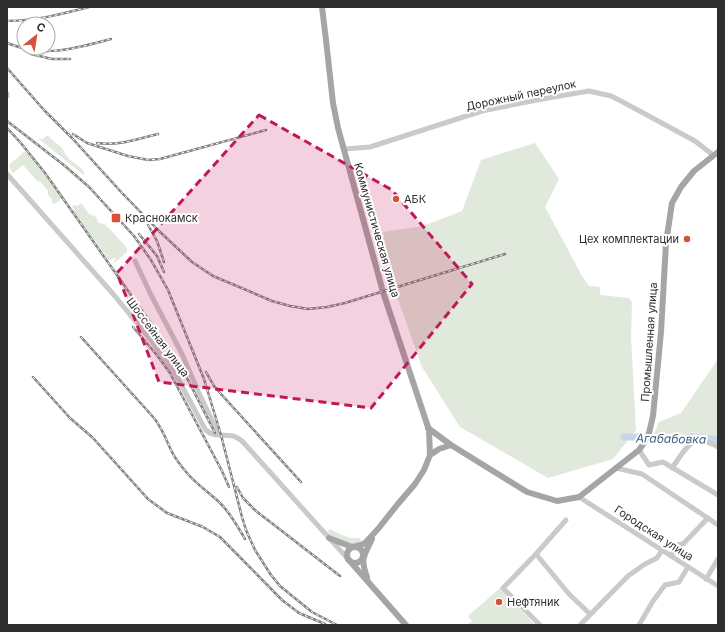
<svg xmlns="http://www.w3.org/2000/svg" width="725" height="632" font-family="Inter,sans-serif">
<style>
.green{fill:#e0e9db}
.lines{fill:none;stroke-linecap:round;stroke-linejoin:round}
.river{stroke:#c9d5e8;stroke-width:7}
.minor{stroke:#cacaca;stroke-width:5}
.major{stroke:#a5a5a5;stroke-width:6}
.rail-casing{stroke:#828282;stroke-width:2.5}
.rail{stroke:#fff;stroke-width:1;stroke-dasharray:3;stroke-linecap:butt}
.marked{fill:#c2185b;fill-opacity:0.2;stroke:#c2185b;stroke-width:3;stroke-dasharray:8 5;stroke-linejoin:round}
.poi-dot{fill:#d6503c;stroke:#fff;stroke-width:1.5}
.labels{text-anchor:middle;stroke-width:4;stroke-linejoin:round;paint-order:stroke}
.street-label{font-size:11px;fill:#2d2d2d;stroke:#fff}
.poi-label{font-size:11px;fill:#2d2d2d;stroke:#fff;text-anchor:start}
.water-label{font-size:12px;font-style:italic;fill:#425e88;stroke:#fff}
</style>
<rect width="100%" height="100%" fill="#fff"/>
<g class="green">
<path d="M 46,136 L 48,136 L 63,149 L 65,154 L 69,159 L 83,170 L 85,176 L 39,139 L 39,138 L 43,139 Z"/>
<path d="M 535,143 L 559,179 L 545,207 L 582,276 L 589,286 L 600,287 L 600,295 L 629,298 L 632,302 L 631,337 L 636,430 L 613,459 L 548,478 L 460,427 L 422,367 L 394,288 L 383,232 L 423,226 L 462,211 L 481,160 Z"/>
<path d="M 24,152 L 26,152 L 37,165 L 61,198 C 60,202 56,203 53,204 L 52,203 L 52,199 L 48,195 L 48,191 L 44,186 L 41,182 L 37,181 L 23,165 L 13,173 L 11,171 L 9,165 Z"/>
<path d="M 80,203 L 82,204 L 89,214 L 96,217 L 97,219 L 98,223 L 104,224 L 109,228 L 127,248 L 127,252 L 113,264 L 116,258 L 114,258 L 111,260 L 109,260 L 74,212 L 74,209 L 72,207 C 74,204 75,206 78,206 Z"/>
<path d="M 718,359 L 718,438 L 713,436 L 653,436 L 659,422 L 681,413 Z"/>
<path d="M 330,529 C 339,533 349,540 359,538 L 361,540 L 360,543 L 354,545 L 332,538 L 328,532 L 329,530 Z"/>
<path d="M 500,588 L 535,625 L 467,625 L 472,621 L 468,616 Z"/>
</g>
<g class="lines">
<path class="river" d="M 624,437 L 640,437 L 659,440 L 676,441 L 690,437 L 703,438 L 718,440"/>
<g class="minor">
<path d="M 7,94 L 7,96"/>
<path d="M 344,149 L 370,147 L 482,111 L 542,99 L 589,91 L 611,96 L 621,101 L 695,141 L 713,155"/>
<path d="M 7,174 L 114,295 L 153,343 L 176,375 L 205,429 C 213,438 223,434 233,436 C 237,437 239,439 242,441 L 348,559"/>
<path d="M 135,261 L 151,295 L 182,354 L 198,391 L 218,433"/>
<path d="M 639,450 L 649,465 L 663,462 L 718,495"/>
<path d="M 616,468 L 642,474 L 718,525"/>
<path d="M 672,468 C 686,449 691,431 718,447"/>
<path d="M 579,497 L 718,586"/>
<path d="M 536,554 L 569,594 L 590,614"/>
<path d="M 671,556 L 677,545 L 683,544 L 708,518"/>
<path d="M 706,579 L 718,559"/>
<path d="M 540,625 L 503,588 L 536,554 L 566,520"/>
<path d="M 580,625 L 628,576 L 645,564 L 657,558 L 662,550"/>
<path d="M 639,625 L 653,601 L 665,585 L 679,582 L 688,567"/>
</g>
<g class="major">
<path d="M 322,7 L 326,40 L 333,103 L 338,128 L 383,292 L 429,430 L 430,455"/>
<path d="M 428,428 L 451,445 L 527,492 L 557,501 L 579,497 L 639,450 L 644,443 L 649,433 L 653,416 L 661,332 L 666,243 L 672,203 L 681,187 L 694,171 L 718,152"/>
<path d="M 329,538 L 352,547 L 361,545 L 365,543 L 378,529 L 397,505 L 415,484 L 424,470 L 430,455 L 439,449 L 451,445"/>
<circle cx="355" cy="555" r="8"/>
<path d="M 348,559 L 406,625"/>
<path d="M 367,577 C 360,558 364,556 372,539"/>
</g>
<defs>
<g id="rail">
<path d="M 7,21 C 35,21 62,14 89,7"/>
<path d="M 7,43 C 45,58 73,49 111,39"/>
<path d="M 31,54 L 52,59 L 70,59"/>
<path d="M 7,68 L 44,110 L 72,138 L 122,193 L 159,231 L 192,262 L 213,276 L 272,301 L 290,306 L 308,309 L 327,307 L 345,303 L 505,254"/>
<path d="M 7,121 L 65,166 L 89,187 L 134,236 L 151,260 L 168,290 L 204,379 L 221,435 L 242,517 L 246,530 L 255,550 L 271,575 L 280,586 L 291,595 L 312,612 L 337,625"/>
<path d="M 7,128 L 20,142 L 45,173 L 174,356 L 186,376 L 215,433"/>
<path d="M 73,134 L 87,143 L 128,156 L 148,160 L 160,159 L 266,130"/>
<path d="M 97,143 C 118,146 138,139 158,134"/>
<path d="M 148,225 L 157,241 L 164,262"/>
<path d="M 139,234 L 157,256 L 164,272"/>
<path d="M 133,327 L 156,354 L 170,373 L 222,471 L 229,487"/>
<path d="M 81,337 L 154,418 C 162,428 166,439 171,450 C 175,459 181,466 187,473 C 197,485 210,493 221,504 C 231,514 238,527 245,539"/>
<path d="M 206,372 L 214,386 L 221,394 L 301,482"/>
<path d="M 33,377 L 70,418 L 93,438 L 148,499 L 167,513 L 203,527 L 220,537 L 282,600 L 299,613 L 325,624"/>
<path d="M 237,487 L 243,498 L 256,511 L 340,576"/>
</g>
</defs>
<use href="#rail" class="rail-casing"/>
<use href="#rail" class="rail"/>
</g>
<path class="marked" d="M 259,115 L 392,190 L 472,284 L 371,408 L 159,382 L 117,273 Z"/>
<g class="poi-dot">
<circle cx="396" cy="199" r="4"/>
<rect x="111" y="213" width="10" height="10" rx="2"/>
<circle cx="687" cy="239" r="4"/>
<circle cx="499" cy="602" r="4"/>
</g>
<g class="labels">
<g class="street-label">
<text transform="translate(521 95) rotate(-12)" y="4">Дорожный переулок</text>
<text transform="translate(377 230) rotate(74)" y="4">Коммунистическая улица</text>
<text transform="translate(158 337) rotate(53)" y="4">Шоссейная улица</text>
<text transform="translate(649 342) rotate(-86)" y="4">Промышленная улица</text>
<text transform="translate(654 533) rotate(33)" y="4">Городская улица</text>
</g>
<g class="poi-label">
<text x="404" y="203">АБК</text>
<text x="125" y="222">Краснокамск</text>
<text x="679" y="243" text-anchor="end">Цех комплектации</text>
<text x="507" y="606">Нефтяник</text>
</g>
<g class="water-label">
<text transform="translate(671 439) rotate(1)" y="4">Агабабовка</text>
</g>
</g>
<rect width="725" height="632" fill="none" stroke="#2d2d2d" stroke-width="16"/>
<g transform="translate(36 36) rotate(30)"><circle r="19" fill="#ffffff" stroke="#ababab"/>
<path d="M0-3L7 15L0 10L-7 15Z" fill="#d6503c"/>
<text y="-6" font-size="11" font-weight="bold" text-anchor="middle" fill="#2d2d2d">С</text>
</g>
</svg>
